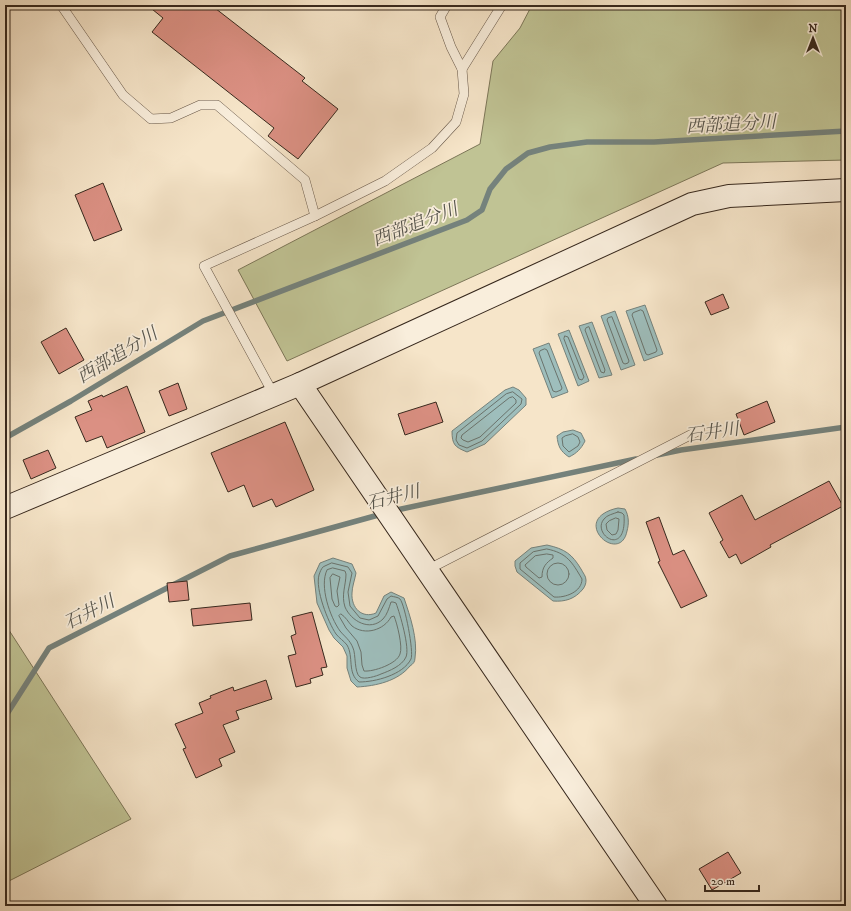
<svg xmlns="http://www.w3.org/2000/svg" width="851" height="911" font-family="'IM FELL DW Pica','Noto Serif JP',serif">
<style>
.green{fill:#c0c394;stroke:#7c7658}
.water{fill:#9ebebc;stroke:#75827c}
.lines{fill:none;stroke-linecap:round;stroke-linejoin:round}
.shore{stroke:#6a736c;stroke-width:1}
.stream{stroke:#75827c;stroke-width:5.5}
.building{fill:#db9083;stroke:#37281d}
.lane-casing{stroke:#675748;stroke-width:10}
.secondary-casing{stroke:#37281d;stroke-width:24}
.lane{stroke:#f9eedc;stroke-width:9}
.secondary{stroke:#f9eedc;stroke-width:22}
.labels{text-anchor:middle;stroke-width:3.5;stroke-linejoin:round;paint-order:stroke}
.water-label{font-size:18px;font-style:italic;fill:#56554d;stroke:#f9eedc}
</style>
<rect width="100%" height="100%" fill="#f6e5c9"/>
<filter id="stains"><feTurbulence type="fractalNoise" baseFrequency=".005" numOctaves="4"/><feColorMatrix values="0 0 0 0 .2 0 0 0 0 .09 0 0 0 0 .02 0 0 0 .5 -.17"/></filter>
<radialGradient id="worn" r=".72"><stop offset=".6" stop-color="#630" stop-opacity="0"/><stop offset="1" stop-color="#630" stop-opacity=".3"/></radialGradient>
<g class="green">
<path d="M 532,5 L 846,5 L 846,160 L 723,163 L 287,361 L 238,270 L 480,144 L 493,61 L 520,28 Z"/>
<path d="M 5,624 L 131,819 L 5,883 Z"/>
</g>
<g class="water">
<path d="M 645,305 L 663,354 L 644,361 L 626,311 Z"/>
<path d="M 615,311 L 635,365 L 621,370 L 601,316 Z"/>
<path d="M 592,322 L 612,375 L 599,378 L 579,326 Z"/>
<path d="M 569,330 L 589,381 L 578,386 L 558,334 Z"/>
<path d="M 549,343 L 568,392 L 552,398 L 533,349 Z"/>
<path d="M 513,387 L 519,390 L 526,398 L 526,405 L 485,444 L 467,452 C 455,447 452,445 452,431 L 505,390 Z"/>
<path d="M 573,430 L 581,433 L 585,441 C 581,449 577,453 569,457 C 560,451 558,446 557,436 L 563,432 Z"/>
<path d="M 618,508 L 625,509 C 629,516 629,524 627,531 C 621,562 580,530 603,514 C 607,511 613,509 618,508 Z"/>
<path d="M 547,545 C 565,549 572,554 581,569 C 583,573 586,576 586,580 C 586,584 585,586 583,589 C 575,599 565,602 553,601 L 517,572 L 515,566 L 515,561 L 531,548 Z"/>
<path d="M 333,558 L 352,564 L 356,573 C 355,579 352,587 352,593 C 351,608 362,619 376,613 L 384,596 L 391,592 L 404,598 C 410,616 418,639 415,658 C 415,662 413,664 410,666 C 398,681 376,686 357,687 L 351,681 L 347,668 L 347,656 L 343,647 L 334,638 L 329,630 L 317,603 L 314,576 L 320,563 Z"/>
</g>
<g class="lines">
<g class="shore">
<path d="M 641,310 L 643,311 L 657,350 L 656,352 L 648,355 L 646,354 L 632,315 L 633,313 Z"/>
<path d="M 612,317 L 629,361 L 628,363 L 625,364 L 623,363 L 607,320 L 608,318 Z"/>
<path d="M 589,327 L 605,370 L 604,373 L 601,372 L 585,330 L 586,328 Z"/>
<path d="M 565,336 L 568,337 L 584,377 L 582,380 L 579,379 L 564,339 Z"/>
<path d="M 545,349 L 547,350 L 562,388 L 561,390 L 556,392 L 553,391 L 539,353 L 540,351 Z"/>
<path d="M 513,392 L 522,399 L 521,404 L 482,441 L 467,448 L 459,445 L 456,440 L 457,433 L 506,394 Z"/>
<path d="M 513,397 L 516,400 L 516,403 L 480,437 L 468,442 L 463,440 L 461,438 L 462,435 L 509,398 Z"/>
<path d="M 573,434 L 578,437 L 580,442 L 578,446 L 569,452 L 563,446 L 562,438 L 565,436 Z"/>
<path d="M 618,512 L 622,513 L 624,515 C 627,559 591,534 604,519 C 607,515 613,514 618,512 Z"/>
<path d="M 616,518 L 619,519 L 618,530 L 616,534 L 612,535 L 607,530 L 606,524 L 609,521 Z"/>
<path d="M 547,549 C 567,553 572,562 582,579 C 582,592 565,598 554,597 L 520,569 L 520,563 L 533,552 Z"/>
<path d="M 547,554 L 553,555 L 553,558 C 546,563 542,567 542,577 L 539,578 L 526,567 L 525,565 L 535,556 Z"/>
<circle cx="558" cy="574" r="11"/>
<path d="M 332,563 L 348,567 L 352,573 L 348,592 L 350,606 L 360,618 L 369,620 L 378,616 L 387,599 L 391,596 C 394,597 398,597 400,599 C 405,605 414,652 411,659 C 403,675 375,682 359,682 C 347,673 354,657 347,645 C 344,641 339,638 336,634 C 328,622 315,589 319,575 C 320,572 321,569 323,567 Z"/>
<path d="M 333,568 L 345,571 L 346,574 C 346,585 341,595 345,607 C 351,621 370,632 383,619 C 387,615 389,608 391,602 L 393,602 L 396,603 C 400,614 410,648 406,657 C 402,666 389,671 381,674 C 377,676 364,680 360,677 C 354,673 356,654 353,648 C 350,640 345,637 340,631 C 330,617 319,586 327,570 Z"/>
<path d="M 333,574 L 340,577 L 337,591 L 339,605 L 337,607 L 335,606 L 332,599 L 330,578 Z"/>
<path d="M 341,614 C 346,617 348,622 352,626 C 365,636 384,630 391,617 L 394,616 C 397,623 403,647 400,654 C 397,664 373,672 364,671 L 362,665 L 361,652 L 357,641 L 346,628 L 339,616 Z"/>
</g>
<g class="stream">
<path d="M 5,438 L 71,401 L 203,321 L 467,220 L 482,210 L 490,189 L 506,169 L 528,153 L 550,147 L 587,142 L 654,142 L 846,131"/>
<path d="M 657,455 L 681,450 L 846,427"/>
<path d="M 392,511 L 636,459"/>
<path d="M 5,717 L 49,648 L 230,556 L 382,514"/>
</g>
</g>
<g class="building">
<path d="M 147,5 L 211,5 L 305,78 L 302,81 L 338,109 L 298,159 L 268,136 L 274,128 L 152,32 L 163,18 Z"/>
<path d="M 103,183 L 122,230 L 94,241 L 75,195 Z"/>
<path d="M 723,294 L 729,308 L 711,315 L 705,302 Z"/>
<path d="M 66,328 L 84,360 L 59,374 L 41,342 Z"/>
<path d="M 178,383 L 187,409 L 169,416 L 159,391 Z"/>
<path d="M 127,386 L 145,432 L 107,448 L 102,436 L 86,442 L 75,417 L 92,410 L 88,401 L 102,395 L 103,397 Z"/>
<path d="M 767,401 L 775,422 L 744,435 L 736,414 Z"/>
<path d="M 436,402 L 443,422 L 405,435 L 398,414 Z"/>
<path d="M 285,422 L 314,490 L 276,507 L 272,499 L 253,507 L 244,485 L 228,492 L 211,453 Z"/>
<path d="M 48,450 L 56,468 L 31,479 L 23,460 Z"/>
<path d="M 829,481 L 843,506 L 770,545 L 771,547 L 741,564 L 736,554 L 729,558 L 720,542 L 723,540 L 709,513 L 742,495 L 755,520 Z"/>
<path d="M 659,517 L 673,555 L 684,550 L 707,596 L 681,608 L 658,562 L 660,561 L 646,522 Z"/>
<path d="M 187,581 L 189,600 L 169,602 L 167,583 Z"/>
<path d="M 250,603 L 252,620 L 193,626 L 191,609 Z"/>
<path d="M 312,612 L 327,667 L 321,668 L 323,675 L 310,679 L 311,683 L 296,687 L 288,656 L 296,654 L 291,636 L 296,634 L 292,617 Z"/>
<path d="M 266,680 L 272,699 L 236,711 L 239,719 L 223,725 L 235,752 L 219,759 L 222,766 L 196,778 L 183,749 L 186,748 L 175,724 L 203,713 L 199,703 L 211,698 L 210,696 L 233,687 L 234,691 Z"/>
<path d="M 728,852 L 741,873 L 712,890 L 699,869 Z"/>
</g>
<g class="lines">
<defs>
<g id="lane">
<path d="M 61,5 L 123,95 L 151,119 L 171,118 L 200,105 L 217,105 L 305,180 L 315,216 L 204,266 L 274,395"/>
<path d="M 462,69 L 502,5"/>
<path d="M 315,216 L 385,181 L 432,148 L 456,122 L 464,94 L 462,69 L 451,47 L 440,17 L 447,5"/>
<path d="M 427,570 L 700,430"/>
</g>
<g id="secondary">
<path d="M 300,384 L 656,906"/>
<path d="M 5,508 L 300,384 L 692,204 L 729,196 L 846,190"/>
</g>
</defs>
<use href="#lane" class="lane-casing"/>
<use href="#secondary" class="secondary-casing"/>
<use href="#lane" class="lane"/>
<use href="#secondary" class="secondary"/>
</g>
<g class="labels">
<g class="water-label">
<text transform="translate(731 124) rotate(-3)" y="6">西部追分川</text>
<text transform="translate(415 224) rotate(-21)" y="6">西部追分川</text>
<text transform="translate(117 355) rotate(-31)" y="6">西部追分川</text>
<text transform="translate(712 432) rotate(-8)" y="6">石井川</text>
<text transform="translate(393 497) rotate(-14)" y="6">石井川</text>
<text transform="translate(89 612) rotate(-27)" y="6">石井川</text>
</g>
</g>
<rect width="851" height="911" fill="none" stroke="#f6e5c9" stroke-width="20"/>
<rect x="6" y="6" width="839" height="899" fill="none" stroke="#37281d" stroke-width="2"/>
<rect x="10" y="10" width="831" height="891" fill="none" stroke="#37281d"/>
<g transform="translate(813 38)" stroke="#f9eedc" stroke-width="3" paint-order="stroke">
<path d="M0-3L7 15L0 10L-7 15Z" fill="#37281d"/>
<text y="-6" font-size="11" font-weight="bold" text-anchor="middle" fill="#37281d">N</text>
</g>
<path d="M705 885v6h54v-6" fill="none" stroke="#37281d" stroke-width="2"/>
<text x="711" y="885" font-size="12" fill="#37281d" stroke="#f9eedc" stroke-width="3" paint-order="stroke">20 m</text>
<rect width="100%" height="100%" filter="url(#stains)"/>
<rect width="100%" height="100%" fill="url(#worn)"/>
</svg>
